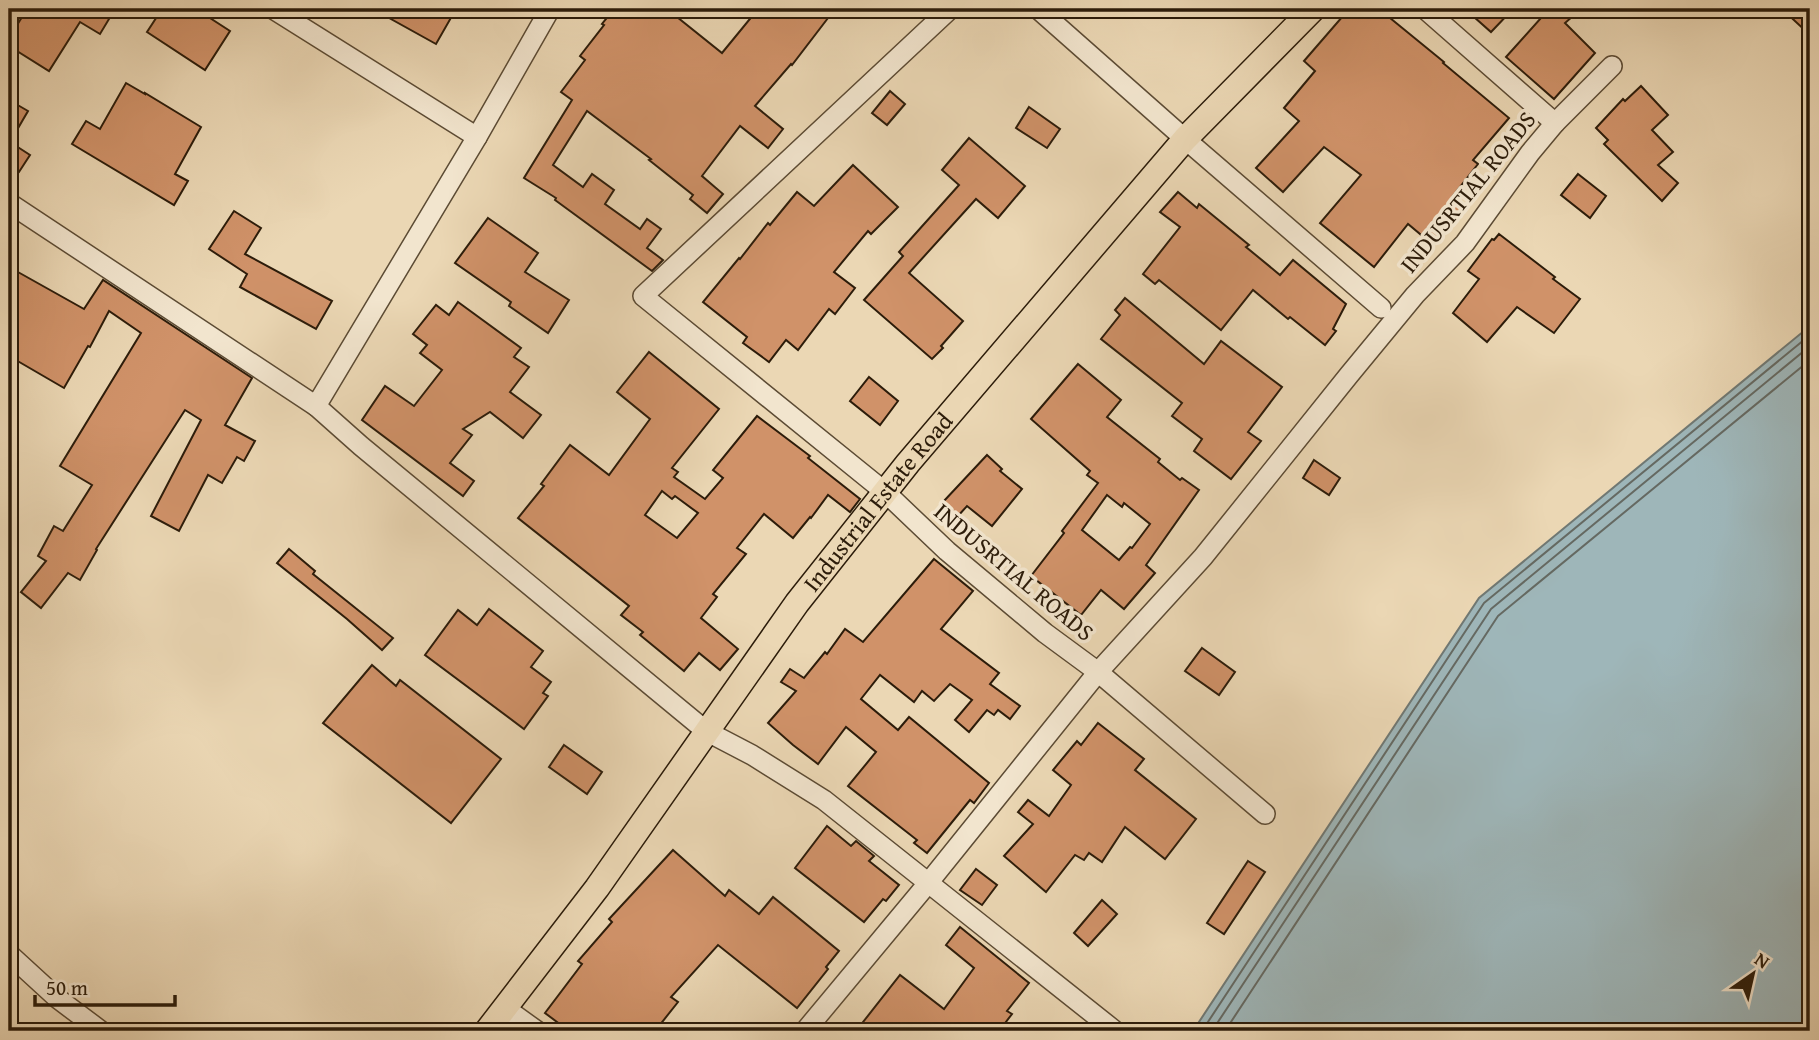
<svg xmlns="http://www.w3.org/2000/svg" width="1819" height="1040" font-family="'Gentium Book Plus',serif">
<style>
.water{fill:#9eb6b9;stroke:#707873;stroke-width:2}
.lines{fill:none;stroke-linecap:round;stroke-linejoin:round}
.shore{stroke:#656962;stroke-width:2}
.building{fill:#d09269;stroke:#2c1c0a;stroke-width:2;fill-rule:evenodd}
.minor-casing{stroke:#5c4b34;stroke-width:22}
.major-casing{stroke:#2c1c0a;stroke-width:27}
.minor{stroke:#f2e5ce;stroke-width:19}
.major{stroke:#ebd7b4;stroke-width:24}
.labels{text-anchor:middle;stroke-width:7;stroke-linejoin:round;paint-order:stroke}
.street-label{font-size:24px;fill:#2c1c0a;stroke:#f2e5ce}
</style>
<rect width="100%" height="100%" fill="#ebd7b4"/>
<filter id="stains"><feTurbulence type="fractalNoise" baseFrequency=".00286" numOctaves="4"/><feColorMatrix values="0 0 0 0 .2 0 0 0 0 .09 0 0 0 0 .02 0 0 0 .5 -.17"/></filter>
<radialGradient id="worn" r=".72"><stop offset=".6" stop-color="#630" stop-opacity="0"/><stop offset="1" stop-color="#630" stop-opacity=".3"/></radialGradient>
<path class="water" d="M 1810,326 L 1810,1031 L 1193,1031 L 1479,598 Z"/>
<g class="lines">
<g class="shore">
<path d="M 1202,1031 L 1484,603 L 1810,335"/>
<path d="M 1212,1031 L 1491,609 L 1810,346"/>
<path d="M 1225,1031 L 1498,616 L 1810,360"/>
</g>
</g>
<g class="building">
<path d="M 27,9 L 115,9 L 100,34 L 80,22 L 49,71 L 9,46 L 9,38 Z"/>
<path d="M 162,9 L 196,9 L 230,31 L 205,70 L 147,32 Z"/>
<path d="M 373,9 L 439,9 L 452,16 L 436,44 Z"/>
<path d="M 614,9 L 667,9 L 722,53 L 758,9 L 816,9 L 828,18 L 792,65 L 791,64 L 755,106 L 783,129 L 768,148 L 740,126 L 702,176 L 723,194 L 707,213 L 690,199 L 693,195 L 649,160 L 651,159 L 587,111 L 553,165 L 583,187 L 592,174 L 614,190 L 605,204 L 640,229 L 647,219 L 661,229 L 647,248 L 663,260 L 652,271 L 555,200 L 556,198 L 524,178 L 572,100 L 561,92 L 585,60 L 580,56 L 604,25 L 602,24 Z"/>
<path d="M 1349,9 L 1379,9 L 1444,62 L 1443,63 L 1509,118 L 1473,160 L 1478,164 L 1452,197 L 1464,207 L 1432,244 L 1408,224 L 1374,267 L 1320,223 L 1361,175 L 1324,147 L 1283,192 L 1256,168 L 1299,121 L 1284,108 L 1315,71 L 1304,61 Z"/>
<path d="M 1465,9 L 1513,9 L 1491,32 Z"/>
<path d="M 1549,9 L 1581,9 L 1565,23 L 1595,53 L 1554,99 L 1506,57 Z"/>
<path d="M 1782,9 L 1810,9 L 1810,35 Z"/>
<path d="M 126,83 L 145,94 L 145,93 L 201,127 L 175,174 L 188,181 L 174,205 L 72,144 L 86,121 L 100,129 Z"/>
<path d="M 1641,86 L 1668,115 L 1652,130 L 1673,152 L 1658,165 L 1678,183 L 1662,201 L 1604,144 L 1608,140 L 1596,128 L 1623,99 L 1625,101 Z"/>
<path d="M 890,91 L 905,104 L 887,125 L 872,113 Z"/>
<path d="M 9,100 L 28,111 L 10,142 L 30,155 L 19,172 L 9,166 Z"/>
<path d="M 1029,107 L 1060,129 L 1047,148 L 1016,128 Z"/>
<path d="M 969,138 L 1025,186 L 998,218 L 976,199 L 909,273 L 963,321 L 941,346 L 943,348 L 932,359 L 864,300 L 903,256 L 899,252 L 959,185 L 942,170 Z"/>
<path d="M 853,165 L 898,207 L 871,234 L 868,231 L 834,272 L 855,288 L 835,314 L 829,309 L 798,350 L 786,340 L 769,362 L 743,343 L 747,337 L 703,302 L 739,258 L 740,259 L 768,223 L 770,225 L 797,192 L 814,206 Z"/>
<path d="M 1578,174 L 1606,196 L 1590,218 L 1561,195 Z"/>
<path d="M 1178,192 L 1197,208 L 1199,204 L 1249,245 L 1246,247 L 1280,275 L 1293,260 L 1346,304 L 1333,329 L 1336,331 L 1325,345 L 1290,317 L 1288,319 L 1253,290 L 1221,330 L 1159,280 L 1155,284 L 1143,274 L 1180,227 L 1160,212 Z"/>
<path d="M 234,211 L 261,228 L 245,254 L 332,301 L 316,329 L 240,287 L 247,274 L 209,249 Z"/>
<path d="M 488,218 L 538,253 L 525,272 L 569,300 L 548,333 L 509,306 L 511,302 L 455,263 Z"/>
<path d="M 1499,234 L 1555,277 L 1553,279 L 1580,299 L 1554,333 L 1517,307 L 1487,342 L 1453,313 L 1479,279 L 1468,271 L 1492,239 L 1494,240 Z"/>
<path d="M 9,267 L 84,309 L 103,280 L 252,378 L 225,425 L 255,441 L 244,461 L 237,457 L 222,483 L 208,475 L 179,531 L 151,516 L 201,420 L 185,410 L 96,549 L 97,550 L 80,580 L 68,573 L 41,608 L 21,592 L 46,561 L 38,556 L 54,526 L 63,531 L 92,485 L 60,466 L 141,333 L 109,311 L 90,347 L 88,346 L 64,388 L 9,356 Z"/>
<path d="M 1125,298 L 1204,364 L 1221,341 L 1282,387 L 1248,432 L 1261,441 L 1231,479 L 1194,451 L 1202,439 L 1172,416 L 1182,403 L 1101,339 L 1120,315 L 1115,310 Z"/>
<path d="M 458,302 L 521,348 L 514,357 L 529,367 L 510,392 L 541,415 L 523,438 L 490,412 L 463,429 L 472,435 L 450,463 L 474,481 L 463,496 L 362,420 L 385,386 L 414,406 L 442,370 L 420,353 L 427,345 L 413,334 L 436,305 L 449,315 Z"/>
<path d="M 649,352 L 719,409 L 672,468 L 678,472 L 674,477 L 705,499 L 723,478 L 713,470 L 757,416 L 810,456 L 808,458 L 860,499 L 850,512 L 828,495 L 811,518 L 810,517 L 793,538 L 764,514 L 737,548 L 746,554 L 713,594 L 717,597 L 701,618 L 738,649 L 720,670 L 699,653 L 684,671 L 640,635 L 643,632 L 621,615 L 629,606 L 518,518 L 544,486 L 541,484 L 570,445 L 609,475 L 650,419 L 617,392 ZM 662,491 L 672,499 L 675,496 L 698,513 L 677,538 L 645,515 Z"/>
<path d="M 1078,364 L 1121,400 L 1107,417 L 1160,459 L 1158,462 L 1180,480 L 1182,478 L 1199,490 L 1146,565 L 1155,573 L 1124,609 L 1101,590 L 1081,615 L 1031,576 L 1064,533 L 1062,531 L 1098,483 L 1087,475 L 1090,471 L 1031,419 ZM 1107,495 L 1122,507 L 1124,503 L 1150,524 L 1132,548 L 1130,547 L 1119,560 L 1082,530 Z"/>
<path d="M 869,377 L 898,401 L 880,425 L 850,401 Z"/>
<path d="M 987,455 L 1002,469 L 1000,471 L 1022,489 L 992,526 L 967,506 L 958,516 L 943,502 Z"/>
<path d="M 1314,460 L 1340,478 L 1329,495 L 1303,478 Z"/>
<path d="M 289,549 L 315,571 L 313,574 L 393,638 L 382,650 L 347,619 L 277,563 Z"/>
<path d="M 934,559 L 973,591 L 941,629 L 999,673 L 990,684 L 1020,706 L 1010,719 L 998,710 L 994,715 L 987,710 L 969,732 L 955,720 L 972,700 L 950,684 L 934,701 L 922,691 L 914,702 L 880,675 L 861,699 L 898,730 L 909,717 L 989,783 L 974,803 L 970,800 L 927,853 L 914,843 L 917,840 L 848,786 L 876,752 L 846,727 L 818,764 L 793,745 L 768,723 L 796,691 L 781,682 L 790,669 L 804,678 L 825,652 L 827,654 L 845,629 L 863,642 Z"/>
<path d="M 489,609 L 543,651 L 531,667 L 551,682 L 543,693 L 548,696 L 524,729 L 425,655 L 458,610 L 477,625 Z"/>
<path d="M 1202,648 L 1235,672 L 1219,695 L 1185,671 Z"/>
<path d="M 372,665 L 396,686 L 400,680 L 501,759 L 451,823 L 323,723 Z"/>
<path d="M 1098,723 L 1144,759 L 1135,770 L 1196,819 L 1165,859 L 1125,827 L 1102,862 L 1089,853 L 1084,860 L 1075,855 L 1046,892 L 1004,856 L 1033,824 L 1018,812 L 1028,800 L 1049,816 L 1071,785 L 1053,770 L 1077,741 L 1081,745 Z"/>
<path d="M 564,745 L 602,772 L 587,794 L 549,767 Z"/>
<path d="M 827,826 L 851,846 L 856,841 L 874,856 L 869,861 L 899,885 L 886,901 L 883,899 L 864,922 L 795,868 Z"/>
<path d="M 673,850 L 725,896 L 729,890 L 759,914 L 773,897 L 839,951 L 826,967 L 828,969 L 797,1008 L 718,945 L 671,997 L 678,1002 L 655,1031 L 647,1025 L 642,1031 L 569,1031 L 545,1013 L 582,964 L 578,961 L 612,922 L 609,919 Z"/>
<path d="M 1248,861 L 1265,872 L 1224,934 L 1207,923 Z"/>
<path d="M 976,869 L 997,885 L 982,905 L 960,890 Z"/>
<path d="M 1102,900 L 1117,914 L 1088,946 L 1074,933 Z"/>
<path d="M 960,927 L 1029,983 L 1007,1011 L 1012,1014 L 999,1031 L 856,1031 L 900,975 L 944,1009 L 974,968 L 946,945 Z"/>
</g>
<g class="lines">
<defs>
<g id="minor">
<path d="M 273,9 L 477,137 L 550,9"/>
<path d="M 950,9 L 643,296 L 885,492 L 947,551 L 1045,633 L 1098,672 L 1203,557 L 1349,375 L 1415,295 L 1465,243 L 1530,153 L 1555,123 L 1612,66"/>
<path d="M 1038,9 L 1185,139 L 1381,308"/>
<path d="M 1425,9 L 1555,123"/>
<path d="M 9,203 L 316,406 L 477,137"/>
<path d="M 316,406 L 361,446 L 706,731 L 752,755 L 824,800 L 1115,1031"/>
<path d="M 9,954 L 57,998 L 101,1031"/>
<path d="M 505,1008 L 537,1031"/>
<path d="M 805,1031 L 929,882 L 1098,672 L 1265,814"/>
</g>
<g id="major">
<path id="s1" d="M 487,1031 L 597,888 L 797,603 L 908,463 L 1185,139 L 1313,9"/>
</g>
</defs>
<use href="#minor" class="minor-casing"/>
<use href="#major" class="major-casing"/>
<use href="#minor" class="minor"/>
<use href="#major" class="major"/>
</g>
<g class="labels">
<g class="street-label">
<text transform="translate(1468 192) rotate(-51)" y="8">INDUSRTIAL ROADS</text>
<text dy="8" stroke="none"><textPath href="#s1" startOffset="658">Industrial Estate Road</textPath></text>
<text transform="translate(1014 572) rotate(40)" y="8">INDUSRTIAL ROADS</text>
</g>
</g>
<rect width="1819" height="1040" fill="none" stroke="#ebd7b4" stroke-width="35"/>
<rect x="10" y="10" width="1798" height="1019" fill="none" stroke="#2c1c0a" stroke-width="3.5"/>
<rect x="18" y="18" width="1784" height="1005" fill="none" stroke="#2c1c0a" stroke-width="2"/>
<g transform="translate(1753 974) rotate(34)" stroke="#f2e5ce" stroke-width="5" paint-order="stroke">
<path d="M0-5L12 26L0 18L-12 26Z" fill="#2c1c0a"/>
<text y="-10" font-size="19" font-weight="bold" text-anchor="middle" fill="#2c1c0a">N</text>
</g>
<path d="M35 995v10h140v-10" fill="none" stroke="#2c1c0a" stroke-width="3.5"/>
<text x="46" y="995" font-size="21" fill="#2c1c0a" stroke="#f2e5ce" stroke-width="5" paint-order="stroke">50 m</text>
<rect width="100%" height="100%" filter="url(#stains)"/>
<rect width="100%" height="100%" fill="url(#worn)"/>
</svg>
